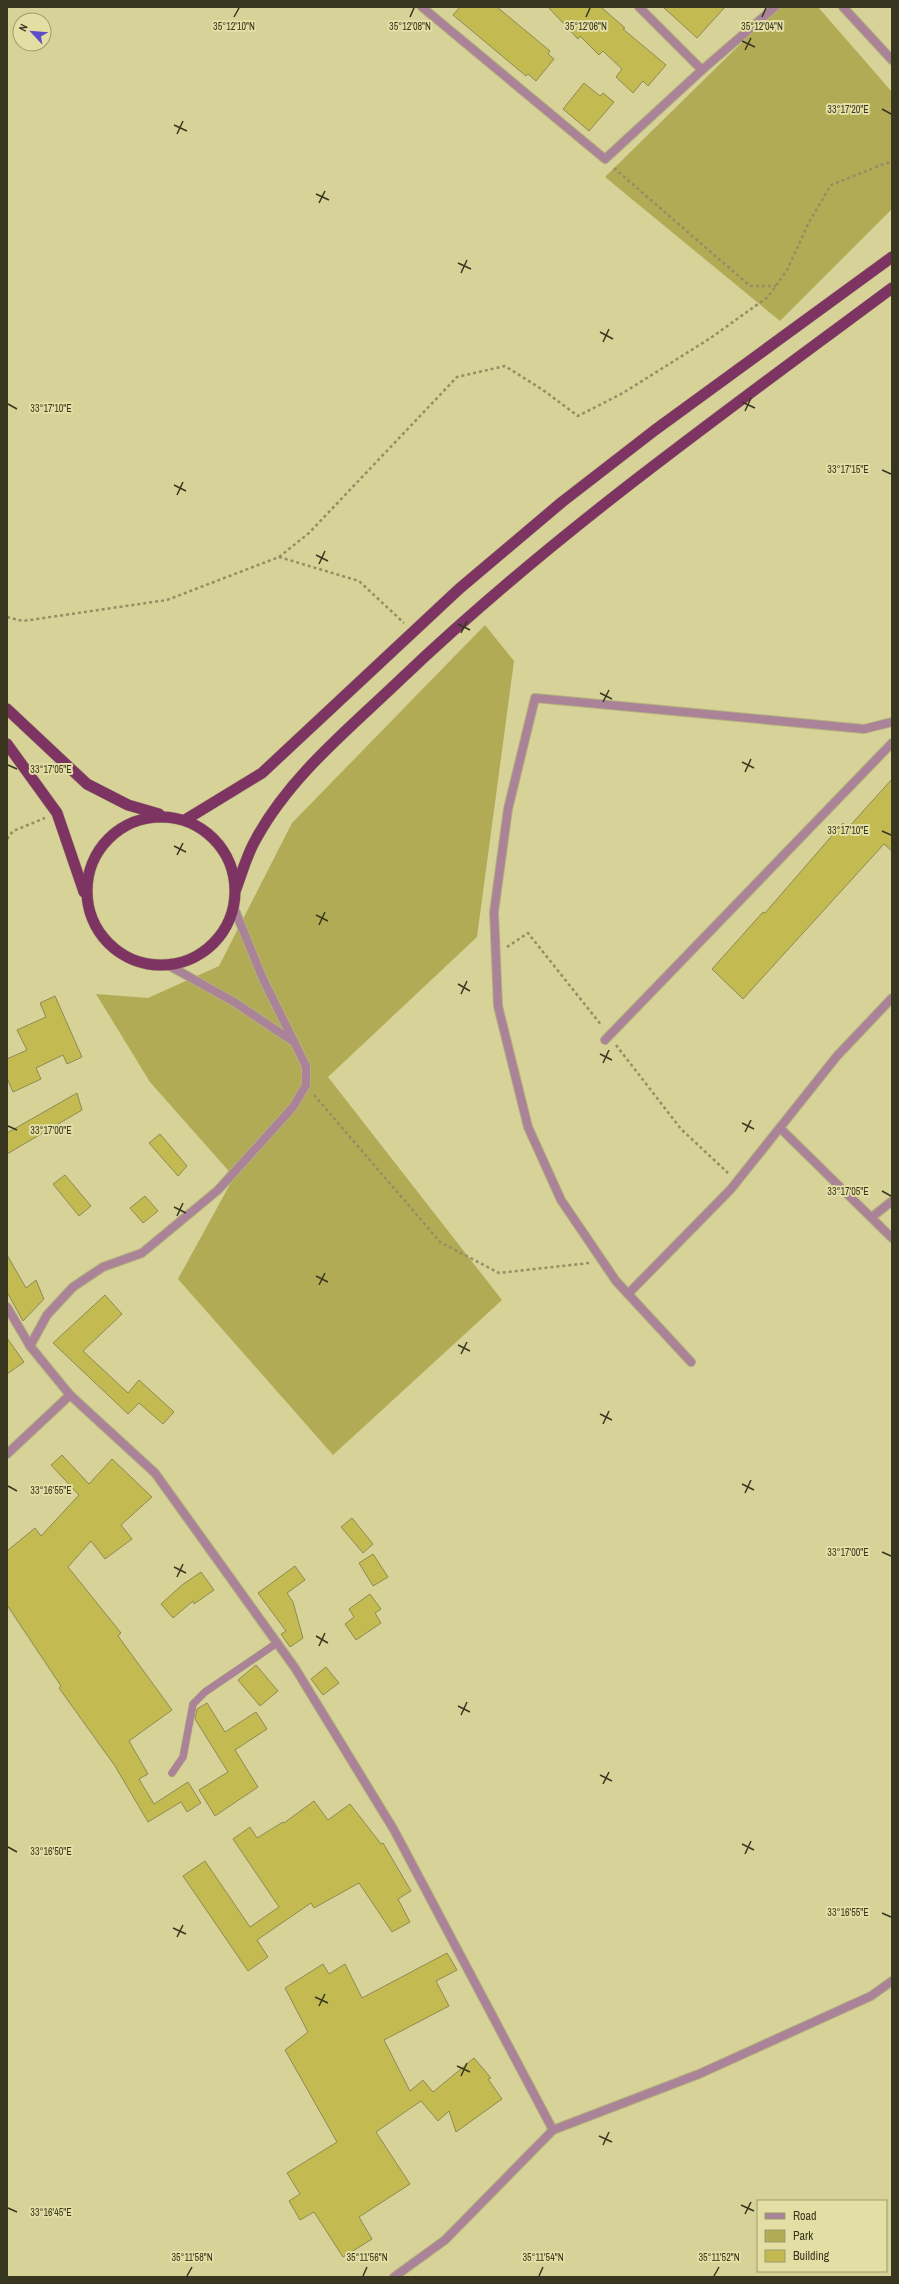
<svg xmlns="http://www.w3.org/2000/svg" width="899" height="2284" font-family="'Archivo Narrow',sans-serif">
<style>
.green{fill:#b2ab55}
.building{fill:#c3ba51;stroke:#8f8a53}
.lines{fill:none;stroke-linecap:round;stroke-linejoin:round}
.service-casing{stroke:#b3b07d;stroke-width:8}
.minor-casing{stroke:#b3b07d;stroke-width:10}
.tertiary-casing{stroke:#b3b07d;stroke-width:10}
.trunk-casing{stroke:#b3b07d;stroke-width:12}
.path{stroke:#928f64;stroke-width:2.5;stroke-dasharray:3 3;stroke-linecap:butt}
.service{stroke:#aa8398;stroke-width:7}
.minor{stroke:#aa8398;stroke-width:8}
.tertiary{stroke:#aa8398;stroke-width:8}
.trunk{stroke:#7e3462;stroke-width:11}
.ticks{fill:none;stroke:#38361f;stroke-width:1.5}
.ticks-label{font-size:10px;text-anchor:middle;fill:#38361f;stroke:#e3dfa4;stroke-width:4;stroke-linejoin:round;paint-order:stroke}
</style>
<rect width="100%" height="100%" fill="#d6d298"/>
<g class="green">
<path d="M 778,7 L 818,7 L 892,92 L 892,209 L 780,321 L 605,177 Z"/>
<path d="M 485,625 L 514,661 L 477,937 L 328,1077 L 502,1300 L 333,1455 L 178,1279 L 234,1177 L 150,1082 L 96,994 L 148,998 L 219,966 L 292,823 Z"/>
</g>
<g class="building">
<path d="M 460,7 L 497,7 L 550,51 L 548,54 L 554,59 L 536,81 L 528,74 L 526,76 L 453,15 Z"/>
<path d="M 548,7 L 601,7 L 625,28 L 623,29 L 666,65 L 648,86 L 643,81 L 633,93 L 616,77 L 622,69 L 603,51 L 599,55 L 580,36 L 578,39 Z"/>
<path d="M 663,7 L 725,7 L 697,38 Z"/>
<path d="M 584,83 L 600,96 L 603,93 L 614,102 L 589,131 L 563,109 Z"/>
<path d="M 892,779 L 892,851 L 884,844 L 743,999 L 712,969 L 763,912 L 765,913 L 843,823 L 848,828 Z"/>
<path d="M 55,996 L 82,1057 L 67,1064 L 63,1055 L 36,1068 L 41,1079 L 13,1092 L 7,1078 L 7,1059 L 27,1050 L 17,1030 L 46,1017 L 40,1003 Z"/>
<path d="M 77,1093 L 82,1110 L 7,1154 L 7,1133 Z"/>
<path d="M 160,1134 L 187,1166 L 178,1176 L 149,1143 Z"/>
<path d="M 65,1175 L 91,1206 L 79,1216 L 53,1184 Z"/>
<path d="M 145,1196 L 158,1211 L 143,1223 L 130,1208 Z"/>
<path d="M 7,1255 L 26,1288 L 36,1280 L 44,1299 L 23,1321 L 7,1292 Z"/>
<path d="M 105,1295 L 122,1314 L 83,1351 L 128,1393 L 139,1380 L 174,1412 L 163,1424 L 139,1403 L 128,1414 L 53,1343 Z"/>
<path d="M 7,1338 L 24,1362 L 7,1374 Z"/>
<path d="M 62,1455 L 89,1484 L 112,1459 L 152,1497 L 121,1525 L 132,1539 L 105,1559 L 91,1541 L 68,1567 L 121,1633 L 118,1636 L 172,1710 L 129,1741 L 148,1774 L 139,1779 L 154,1804 L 188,1782 L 201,1803 L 187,1812 L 181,1802 L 148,1822 L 115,1766 L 59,1688 L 61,1686 L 7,1605 L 7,1551 L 35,1528 L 41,1536 L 79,1495 L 51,1465 Z"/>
<path d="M 352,1518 L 373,1544 L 363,1553 L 341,1527 Z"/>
<path d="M 373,1554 L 388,1577 L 373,1586 L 359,1563 Z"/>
<path d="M 295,1566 L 305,1580 L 287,1593 L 293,1602 L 303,1638 L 290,1647 L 281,1634 L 286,1631 L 258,1593 Z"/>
<path d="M 201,1572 L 214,1590 L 194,1604 L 193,1601 L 173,1618 L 161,1604 L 182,1585 Z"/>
<path d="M 370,1594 L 381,1609 L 375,1613 L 381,1623 L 356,1640 L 345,1624 L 354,1617 L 349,1609 Z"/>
<path d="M 256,1665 L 278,1691 L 260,1706 L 238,1680 Z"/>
<path d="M 326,1667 L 339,1683 L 323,1695 L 311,1679 Z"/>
<path d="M 207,1703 L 225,1732 L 256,1712 L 267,1729 L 235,1750 L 258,1787 L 215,1816 L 199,1790 L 228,1772 L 195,1719 L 197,1709 Z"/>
<path d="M 314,1801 L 328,1820 L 350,1804 L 381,1844 L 383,1843 L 411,1891 L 398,1899 L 410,1922 L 392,1932 L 359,1883 L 314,1908 L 311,1903 L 257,1940 L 268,1957 L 248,1971 L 183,1876 L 205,1861 L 250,1927 L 279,1907 L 233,1839 L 250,1827 L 257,1838 L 283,1822 L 284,1823 Z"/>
<path d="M 447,1953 L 457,1970 L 436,1981 L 449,2006 L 384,2040 L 410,2091 L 423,2080 L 433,2092 L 474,2058 L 491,2078 L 488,2079 L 502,2099 L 456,2132 L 449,2111 L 438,2121 L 421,2101 L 376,2132 L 410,2184 L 359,2217 L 372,2239 L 343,2257 L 314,2212 L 300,2220 L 289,2201 L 300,2194 L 287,2173 L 337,2142 L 285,2050 L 308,2032 L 285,1988 L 323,1964 L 329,1974 L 345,1964 L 362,1998 Z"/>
</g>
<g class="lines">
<defs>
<path id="service" d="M 172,1773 L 183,1757 L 193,1704 L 205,1692 L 277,1643"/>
<g id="minor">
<path d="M 422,7 L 605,159 L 702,70 L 775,7"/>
<path d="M 639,7 L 702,70"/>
<path d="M 843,7 L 892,60"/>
<path d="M 168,965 L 234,1002 L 294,1042"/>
<path d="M 605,1040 L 892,743"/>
<path d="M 780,1128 L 892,1238"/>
<path d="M 872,1217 L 892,1201"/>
<path d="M 628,1294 L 731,1189 L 837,1056 L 892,998"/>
<path d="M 7,1307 L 30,1346 L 70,1395 L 155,1473 L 295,1668 L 394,1830 L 553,2130 L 445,2240 L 394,2277"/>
<path d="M 30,1346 L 47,1315 L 73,1287 L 103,1267 L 142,1253 L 218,1190 L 293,1107 L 306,1085 L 306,1066 L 263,979 L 234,908"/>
<path d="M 691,1362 L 616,1281 L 561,1200 L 528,1127 L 498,1006 L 494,912 L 508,809 L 535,698 L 864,729 L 892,722"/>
<path d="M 7,1454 L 70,1395"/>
</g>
<path id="tertiary" d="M 553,2130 L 699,2074 L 871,1996 L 892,1981"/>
<g id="trunk">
<path d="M 7,709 L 87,784 L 128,805 L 159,814"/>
<path d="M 7,744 L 57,813 L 84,892"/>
<circle cx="161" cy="891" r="74"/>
<path d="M 185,820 L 262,773 L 459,589 L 562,502 L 655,430 L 892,257"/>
<path d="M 236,889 C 242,873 247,854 256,839 C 290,776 350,728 401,679 C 553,534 724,413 892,288"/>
</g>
</defs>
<use href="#service" class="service-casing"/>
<use href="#minor" class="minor-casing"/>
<use href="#tertiary" class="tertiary-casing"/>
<use href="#trunk" class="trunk-casing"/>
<g class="path">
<path d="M 614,168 L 750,286 L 776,286"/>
<path d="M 279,557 L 359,581 L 404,623"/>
<path d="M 7,617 L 23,621 L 167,600 L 279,557 L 309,533 L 457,377 L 505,366 L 543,390 L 578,416 L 623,393 L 709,339 L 768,297 L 787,270 L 809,222 L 831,185 L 886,163 L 892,163"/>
<path d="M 7,839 L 13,831 L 45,818"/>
<path d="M 507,947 L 528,933 L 602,1026"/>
<path d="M 616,1045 L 681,1129 L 728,1173"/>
<path d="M 314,1095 L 440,1242 L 499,1273 L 589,1263"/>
</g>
<use href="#service" class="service"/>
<use href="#minor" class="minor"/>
<use href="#tertiary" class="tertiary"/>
<use href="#trunk" class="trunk"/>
</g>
<path class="ticks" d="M 234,17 L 239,8M 410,17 L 414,8M 586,17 L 590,8M 762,17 L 766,8M 742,41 L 755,47M 745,50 L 751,38M 882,109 L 891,114M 174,125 L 187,131M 177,134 L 183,121M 316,194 L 329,200M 319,203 L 325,191M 458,263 L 471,269M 461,273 L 467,260M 600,332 L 613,339M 603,342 L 609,329M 742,402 L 755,408M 8,404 L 17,409M 745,411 L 751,398M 882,470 L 891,474M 174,485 L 186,491M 177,495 L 183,482M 316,555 L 328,561M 319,564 L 325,551M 458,624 L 470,630M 461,633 L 467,621M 600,693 L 612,699M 603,702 L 609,690M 742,762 L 754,768M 8,765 L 17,769M 745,772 L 751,759M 882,831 L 891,835M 174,846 L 186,852M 177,855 L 183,843M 316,915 L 328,921M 319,925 L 325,912M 458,984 L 470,991M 461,994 L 467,981M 600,1054 L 612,1060M 603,1063 L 609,1050M 742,1123 L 754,1129M 8,1126 L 17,1130M 745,1132 L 751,1120M 882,1191 L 891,1196M 174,1207 L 186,1213M 177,1216 L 183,1203M 316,1276 L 328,1282M 319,1285 L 325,1273M 458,1345 L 470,1351M 461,1354 L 467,1342M 600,1414 L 612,1420M 603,1424 L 609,1411M 742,1484 L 754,1490M 8,1486 L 17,1491M 745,1493 L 751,1480M 882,1552 L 891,1556M 174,1567 L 186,1573M 177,1577 L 183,1564M 316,1636 L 328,1643M 319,1646 L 325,1633M 458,1706 L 470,1712M 461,1715 L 467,1702M 600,1775 L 612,1781M 603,1784 L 609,1772M 742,1844 L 754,1850M 8,1847 L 17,1852M 745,1854 L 751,1841M 882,1913 L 891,1917M 173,1928 L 186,1934M 177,1937 L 183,1925M 315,1997 L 328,2003M 319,2006 L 325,1994M 457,2066 L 470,2072M 461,2076 L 467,2063M 599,2136 L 612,2142M 603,2145 L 609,2132M 741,2205 L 754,2211M 8,2208 L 17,2212M 745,2214 L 751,2202M 187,2276 L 192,2267M 363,2276 L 367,2267M 539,2276 L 543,2267M 714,2276 L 719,2267"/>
<g class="ticks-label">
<text x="234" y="30">35°12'10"N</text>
<text x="586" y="30">35°12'06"N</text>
<text x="762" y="30">35°12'04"N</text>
<text x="410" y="30">35°12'08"N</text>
<text x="848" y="113">33°17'20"E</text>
<text x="51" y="412">33°17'10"E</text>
<text x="848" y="473">33°17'15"E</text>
<text x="51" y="773">33°17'05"E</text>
<text x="848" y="834">33°17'10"E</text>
<text x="51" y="1134">33°17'00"E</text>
<text x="848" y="1195">33°17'05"E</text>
<text x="51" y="1494">33°16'55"E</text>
<text x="848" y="1556">33°17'00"E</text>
<text x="51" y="1855">33°16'50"E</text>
<text x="848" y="1916">33°16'55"E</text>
<text x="51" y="2216">33°16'45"E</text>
<text x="192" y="2261">35°11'58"N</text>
<text x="367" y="2261">35°11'56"N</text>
<text x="543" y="2261">35°11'54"N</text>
<text x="719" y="2261">35°11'52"N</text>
</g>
<rect width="899" height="2284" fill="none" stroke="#38361f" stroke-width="16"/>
<rect x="757" y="2200" width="130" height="72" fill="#e3dfa4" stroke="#9f9b6f"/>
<rect x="765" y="2213" width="20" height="6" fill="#aa8398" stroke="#9f9b6f"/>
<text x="793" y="2220" font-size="12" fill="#38361f">Road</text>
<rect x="765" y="2230" width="20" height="12" fill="#b2ab55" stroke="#9f9b6f"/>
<text x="793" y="2240" font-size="12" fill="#38361f">Park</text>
<rect x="765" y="2250" width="20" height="12" fill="#c3ba51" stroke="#9f9b6f"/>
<text x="793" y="2260" font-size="12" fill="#38361f">Building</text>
<g transform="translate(32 32) rotate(296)"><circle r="19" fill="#e3dfa4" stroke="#9f9b6f"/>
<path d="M0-3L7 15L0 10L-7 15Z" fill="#5e4dc6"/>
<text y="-6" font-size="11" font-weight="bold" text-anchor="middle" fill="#38361f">N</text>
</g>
</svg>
